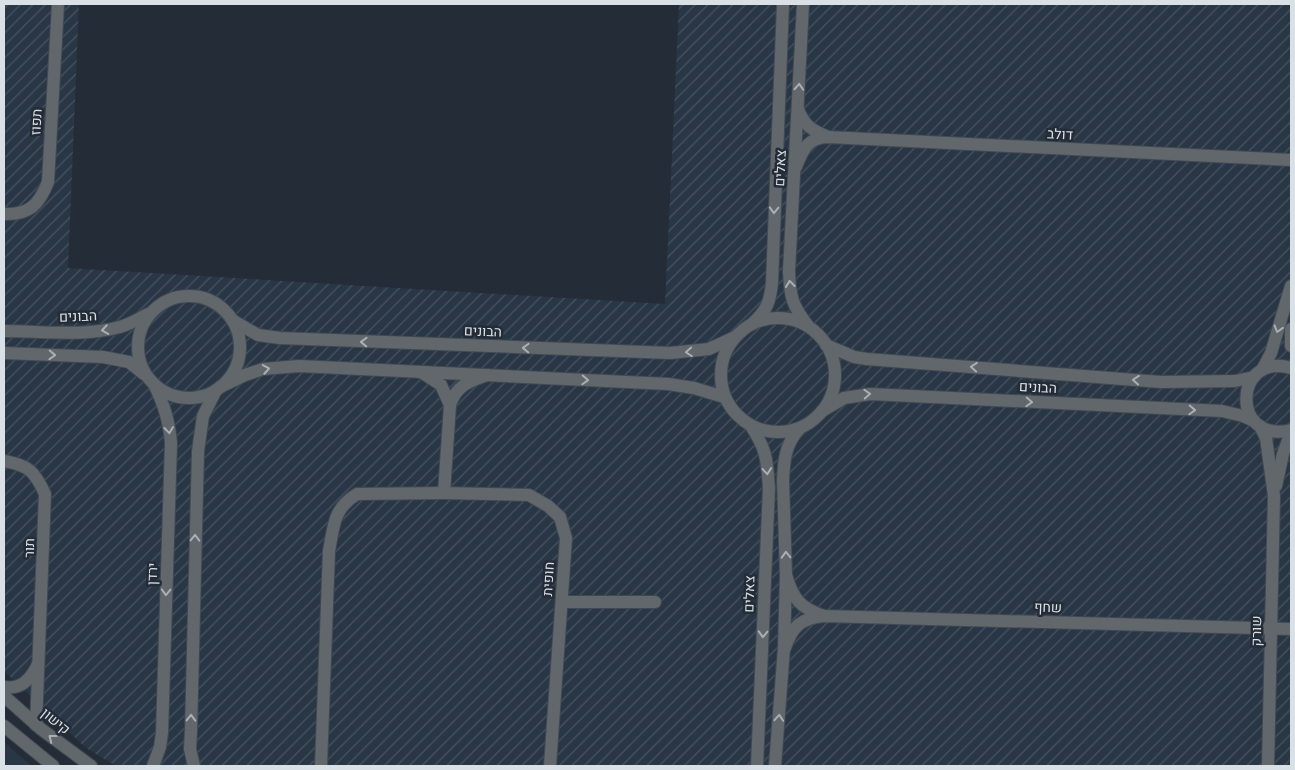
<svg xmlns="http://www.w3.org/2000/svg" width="1295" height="770" font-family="'Exo 2',Heebo,sans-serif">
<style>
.built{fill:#293645}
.industrial{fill:url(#industrial-furrows)}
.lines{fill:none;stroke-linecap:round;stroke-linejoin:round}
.minor-casing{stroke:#404953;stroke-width:14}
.tertiary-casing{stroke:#404953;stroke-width:14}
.minor{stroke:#62676c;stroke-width:12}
.tertiary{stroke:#62676c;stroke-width:12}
.oneway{stroke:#a9b0b5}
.labels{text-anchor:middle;stroke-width:5;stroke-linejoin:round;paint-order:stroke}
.street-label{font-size:14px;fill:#d9e0e6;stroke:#232c37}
</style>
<defs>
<pattern id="industrial-furrows" width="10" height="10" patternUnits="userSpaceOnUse" patternTransform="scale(1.25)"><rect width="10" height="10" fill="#293645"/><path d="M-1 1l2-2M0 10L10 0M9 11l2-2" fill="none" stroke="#475360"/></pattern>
</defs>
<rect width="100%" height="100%" fill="#232c37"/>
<path class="built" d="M 4,742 L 32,766 L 4,766 Z"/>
<path class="industrial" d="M 4,4 L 79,4 L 68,268 L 665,304 L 679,4 L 1291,4 L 1291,766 L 116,766 L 86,748 L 4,671 Z"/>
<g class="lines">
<defs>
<g id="minor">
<path d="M 798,109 C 804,126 812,130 828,137"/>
<path d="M 796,167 C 803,149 807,138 828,137 L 1291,160"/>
<path d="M 4,214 C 29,215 39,205 48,182 L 58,4"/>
<path d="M 1291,329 L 1291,346"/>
<path d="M 1262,370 L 1271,353 L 1291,286"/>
<path d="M 421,372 L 441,385 L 450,405"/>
<path d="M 487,375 C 469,381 456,386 450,405 L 444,493 L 529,495 L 548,506 L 560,517 L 566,538 L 550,766"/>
<path d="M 1260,426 L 1266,438 L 1274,496 L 1268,766"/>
<path d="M 4,461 C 29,465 35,472 45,494 L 36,725"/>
<path d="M 1276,486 L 1283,454 L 1291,432"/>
<path d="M 786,575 C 793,599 800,608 824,616"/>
<path d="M 562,602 L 655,602"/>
<path d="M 785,648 C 792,626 802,618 824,616 L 1291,629"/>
<path d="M 4,687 C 21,690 31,679 38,664"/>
<path d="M 321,766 L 329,551 C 334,525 333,509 357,494 L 444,493"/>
</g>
<g id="tertiary">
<path d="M 803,4 L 789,271 C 790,297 792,305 808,326"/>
<circle cx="189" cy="347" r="51"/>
<circle cx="778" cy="375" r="57"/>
<path d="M 232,320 L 258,335 L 280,338 L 670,353 L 709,349 L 735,337"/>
<path d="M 753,323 C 767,310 770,302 772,283 L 783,4"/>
<path d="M 4,331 C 41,331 83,337 120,327 C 130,324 139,319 148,314"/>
<path d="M 826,345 L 854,357 L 867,359 L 1161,382 L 1235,381 L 1254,377"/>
<path d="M 4,353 L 103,357 L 129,362 L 144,374"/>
<path d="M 1291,368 C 1233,351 1230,445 1291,430"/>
<path d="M 220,387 L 245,375 L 263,369 L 299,366 L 668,384 L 694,388 L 724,397"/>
<path d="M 822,411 L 844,398 L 870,394 L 1222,411 L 1243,416 L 1254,421"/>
<path d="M 751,426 C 767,450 767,461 769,488 L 757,766"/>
<path d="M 4,696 L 41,729 L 91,766"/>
<path d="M 4,726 L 53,766"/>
<path d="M 153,766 L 160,747 L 162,733 L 171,443 C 169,420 164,405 154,384"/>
<path d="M 194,766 L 190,749 L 191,731 L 198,451 L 203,416 L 216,390"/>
<path d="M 775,766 L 784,648 L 786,575 L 783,480 C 784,460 785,445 799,429"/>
</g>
</defs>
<use href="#minor" class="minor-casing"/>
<use href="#tertiary" class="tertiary-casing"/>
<use href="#minor" class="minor"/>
<use href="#tertiary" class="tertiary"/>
</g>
<defs><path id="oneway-chevron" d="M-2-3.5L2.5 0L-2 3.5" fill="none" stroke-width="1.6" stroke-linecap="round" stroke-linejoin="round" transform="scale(1.25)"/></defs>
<g class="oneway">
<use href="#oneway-chevron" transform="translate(799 87) rotate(-87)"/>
<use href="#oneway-chevron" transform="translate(774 210) rotate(92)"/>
<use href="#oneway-chevron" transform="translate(790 284) rotate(-96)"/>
<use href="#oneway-chevron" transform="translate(1278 329) rotate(107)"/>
<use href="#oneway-chevron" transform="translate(105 330) rotate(171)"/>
<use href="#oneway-chevron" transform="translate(364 342) rotate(-178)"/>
<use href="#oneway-chevron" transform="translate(526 348) rotate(-178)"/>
<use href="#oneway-chevron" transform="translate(689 352) rotate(176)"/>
<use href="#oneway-chevron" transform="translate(52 355) rotate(2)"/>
<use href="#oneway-chevron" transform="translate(974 367) rotate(-175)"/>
<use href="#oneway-chevron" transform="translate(266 369) rotate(-10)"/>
<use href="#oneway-chevron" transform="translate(585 380) rotate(3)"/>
<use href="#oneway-chevron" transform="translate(1136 380) rotate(-175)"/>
<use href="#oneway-chevron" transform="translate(867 394) rotate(-3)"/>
<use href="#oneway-chevron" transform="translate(1029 402) rotate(3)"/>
<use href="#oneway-chevron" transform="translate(1192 410) rotate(2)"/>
<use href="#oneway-chevron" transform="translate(169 430) rotate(83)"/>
<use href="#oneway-chevron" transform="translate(767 471) rotate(85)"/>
<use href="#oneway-chevron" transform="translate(195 538) rotate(-89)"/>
<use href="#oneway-chevron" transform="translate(786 555) rotate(-92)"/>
<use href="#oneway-chevron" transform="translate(166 592) rotate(92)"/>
<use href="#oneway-chevron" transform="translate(763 634) rotate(92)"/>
<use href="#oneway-chevron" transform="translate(191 718) rotate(-89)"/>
<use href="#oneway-chevron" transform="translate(779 718) rotate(-86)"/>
<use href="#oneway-chevron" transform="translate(52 738) rotate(-142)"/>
</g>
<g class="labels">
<g class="street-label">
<text transform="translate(36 122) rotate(-87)" y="5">תפוז</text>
<text transform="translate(1060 134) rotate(3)" y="5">דולב</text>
<text transform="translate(780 168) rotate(-87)" y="5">צאלים</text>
<text transform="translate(78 316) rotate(-2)" y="5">הבונים</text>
<text transform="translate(483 331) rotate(2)" y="5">הבונים</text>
<text transform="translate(1038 387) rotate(3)" y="5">הבונים</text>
<text transform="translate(29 548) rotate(-88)" y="5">תור</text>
<text transform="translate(152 574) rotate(-88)" y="5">ירדן</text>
<text transform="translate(548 579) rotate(-87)" y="5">חופית</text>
<text transform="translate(749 594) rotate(-88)" y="5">צאלים</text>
<text transform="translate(1048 607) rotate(2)" y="5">שחף</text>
<text transform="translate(1256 631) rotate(-89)" y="5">שורק</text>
<text transform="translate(56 721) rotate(39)" y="5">קישון</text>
</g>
</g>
<rect width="1295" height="770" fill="none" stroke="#d9e0e6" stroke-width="10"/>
</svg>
